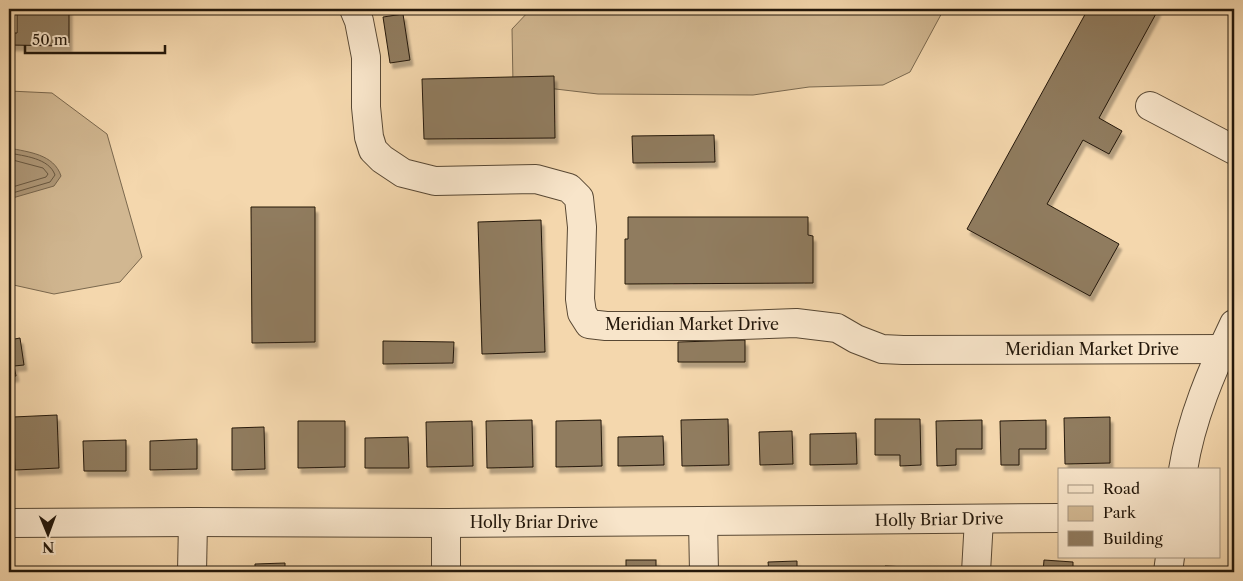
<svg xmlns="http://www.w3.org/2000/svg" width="1243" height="581" font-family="'Libre Caslon Text',serif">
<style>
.green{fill:#d1b791;stroke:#7a684e}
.water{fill:#ad9676;stroke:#76644b}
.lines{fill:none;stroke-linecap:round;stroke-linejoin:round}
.shore{stroke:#685740;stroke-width:1}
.building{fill:#907b5f;stroke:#24180b;filter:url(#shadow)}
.minor-casing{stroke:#584834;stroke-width:30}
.minor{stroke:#f8e5ca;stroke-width:28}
.labels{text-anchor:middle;stroke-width:5;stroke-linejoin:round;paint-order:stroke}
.street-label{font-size:16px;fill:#24180b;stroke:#f8e5ca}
</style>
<defs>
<filter id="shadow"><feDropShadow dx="3" dy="5.5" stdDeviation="1" flood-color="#0004"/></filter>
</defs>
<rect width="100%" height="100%" fill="#f4d7ad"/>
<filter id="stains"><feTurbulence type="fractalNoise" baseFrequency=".004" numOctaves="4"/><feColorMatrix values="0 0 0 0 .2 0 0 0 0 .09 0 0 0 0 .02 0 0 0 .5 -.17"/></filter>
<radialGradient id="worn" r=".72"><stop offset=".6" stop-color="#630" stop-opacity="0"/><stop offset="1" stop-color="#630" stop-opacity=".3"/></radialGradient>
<g class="green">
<path d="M 531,9 L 944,9 L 910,72 L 883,85 L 809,87 L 753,95 L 598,94 L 513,84 L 512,29 Z"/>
<path d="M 9,91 L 52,93 L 107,134 L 142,257 L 120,282 L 54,294 L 9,284 Z"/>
</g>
<path class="water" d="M 9,148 C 28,152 54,154 61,176 L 54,186 L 9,199 Z"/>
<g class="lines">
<g class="shore">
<path d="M 9,153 C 24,156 49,158 55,175 L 50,182 L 9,194"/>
<path d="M 9,159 L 43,168 L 48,174 L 46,177 L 9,188"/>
</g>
</g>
<g class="building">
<path d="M 17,9 L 69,9 L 69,46 L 9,45 L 9,33 L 17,33 Z"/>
<path d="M 1088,9 L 1155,9 L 1158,10 L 1099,118 L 1122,131 L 1109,154 L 1083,140 L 1047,204 L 1119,244 L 1090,296 L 967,229 Z"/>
<path d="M 403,14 L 410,60 L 390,63 L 383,17 Z"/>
<path d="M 554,76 L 555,138 L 424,139 L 422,79 Z"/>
<path d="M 714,135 L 715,162 L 633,163 L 632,136 Z"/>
<path d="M 251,207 L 315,207 L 315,342 L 252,343 Z"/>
<path d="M 628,217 L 808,217 L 808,235 L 813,236 L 813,283 L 625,284 L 625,239 L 628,239 Z"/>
<path d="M 541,220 L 545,352 L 482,354 L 478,222 Z"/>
<path d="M 20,338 L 24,365 L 14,366 L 16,376 L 9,377 L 9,340 Z"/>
<path d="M 745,340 L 745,362 L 678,362 L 678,342 Z"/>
<path d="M 383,341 L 454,342 L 453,363 L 383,364 Z"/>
<path d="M 57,415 L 59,468 L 15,470 L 13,417 Z"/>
<path d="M 1110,417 L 1110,463 L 1065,464 L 1064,418 Z"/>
<path d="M 728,419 L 729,465 L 682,466 L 681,420 Z"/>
<path d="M 875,419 L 920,419 L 921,465 L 900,466 L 900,455 L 875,455 Z"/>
<path d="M 532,420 L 533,467 L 487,468 L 486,421 Z"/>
<path d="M 601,420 L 602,466 L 556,467 L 556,421 Z"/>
<path d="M 982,420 L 982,449 L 956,449 L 956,465 L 937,466 L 936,421 Z"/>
<path d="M 1046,420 L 1046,449 L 1019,449 L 1019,465 L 1001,465 L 1000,421 Z"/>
<path d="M 298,421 L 345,421 L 345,467 L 298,468 Z"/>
<path d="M 472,421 L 473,466 L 427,467 L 426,422 Z"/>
<path d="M 264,427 L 265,469 L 232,470 L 232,428 Z"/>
<path d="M 792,431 L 793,464 L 760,465 L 759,432 Z"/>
<path d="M 856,433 L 857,464 L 810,465 L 810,434 Z"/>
<path d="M 663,436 L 664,465 L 618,466 L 618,437 Z"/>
<path d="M 408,437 L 409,468 L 365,468 L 365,438 Z"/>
<path d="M 197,439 L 197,469 L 150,470 L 150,441 Z"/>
<path d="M 126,440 L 126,471 L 84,471 L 83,441 Z"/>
<rect x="626" y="560" width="30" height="12"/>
<path d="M 1044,560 L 1073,562 L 1073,572 L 1043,572 Z"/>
<path d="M 797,561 L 797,572 L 769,572 L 768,562 Z"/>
<path d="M 285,563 L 285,572 L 255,572 L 255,564 Z"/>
<path d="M 885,566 L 932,568 L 932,572 L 884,572 Z"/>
<path d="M 400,568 L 400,572 L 369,572 L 369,569 Z"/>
</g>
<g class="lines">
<defs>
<g id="minor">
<path d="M 354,9 L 359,21 L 366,57 L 366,107 L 369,137 L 373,150 L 382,159 L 403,173 L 435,181 L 536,179 L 569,188 L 579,198 L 582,227 L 580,299 L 582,313 L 589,324 L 606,326 L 712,326 L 796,323 L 837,328 L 856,339 L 882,349 L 903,350 L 1223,349"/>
<path d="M 1150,106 L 1234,150"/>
<path d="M 1183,470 C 1191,419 1212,370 1234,324"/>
<path d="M 703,521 L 704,572"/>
<path d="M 9,523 L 193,522 L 446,523 L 1059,518"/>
<path d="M 446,523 L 446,572"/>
<path d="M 192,572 L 193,522"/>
<path d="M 976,572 L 979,519"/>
<path d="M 1168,572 L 1170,557"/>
</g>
</defs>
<use href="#minor" class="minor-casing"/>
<use href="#minor" class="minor"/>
</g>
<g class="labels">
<g class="street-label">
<text x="692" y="330">Meridian Market Drive</text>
<text x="1092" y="355">Meridian Market Drive</text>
<text transform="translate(939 519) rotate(-1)" y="6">Holly Briar Drive</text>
<text x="534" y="528">Holly Briar Drive</text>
</g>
</g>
<rect width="1243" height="581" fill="none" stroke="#f4d7ad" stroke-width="30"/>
<rect x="10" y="10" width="1223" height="561" fill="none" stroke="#24180b" stroke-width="2.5"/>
<rect x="15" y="15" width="1213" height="551" fill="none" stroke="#24180b"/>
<rect x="1058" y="468" width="162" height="90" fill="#f8e5ca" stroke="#a3937e"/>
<rect x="1068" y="485" width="25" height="8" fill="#f8e5ca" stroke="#a3937e"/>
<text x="1103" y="494" font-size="15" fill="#24180b">Road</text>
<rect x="1068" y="506" width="25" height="15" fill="#d1b791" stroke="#a3937e"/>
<text x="1103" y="518" font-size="15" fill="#24180b">Park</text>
<rect x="1068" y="531" width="25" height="15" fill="#907b5f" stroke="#a3937e"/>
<text x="1103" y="544" font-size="15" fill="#24180b">Building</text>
<g transform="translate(48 534) rotate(179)" stroke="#f8e5ca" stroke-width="4" paint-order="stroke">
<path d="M0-4L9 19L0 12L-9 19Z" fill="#24180b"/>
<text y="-8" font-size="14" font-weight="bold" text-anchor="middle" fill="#24180b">N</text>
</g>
<path d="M25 45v8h140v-8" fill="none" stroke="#24180b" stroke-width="2.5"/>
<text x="32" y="45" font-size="15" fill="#24180b" stroke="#f8e5ca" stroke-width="4" paint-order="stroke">50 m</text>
<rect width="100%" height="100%" filter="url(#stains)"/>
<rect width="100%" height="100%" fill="url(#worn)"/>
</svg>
